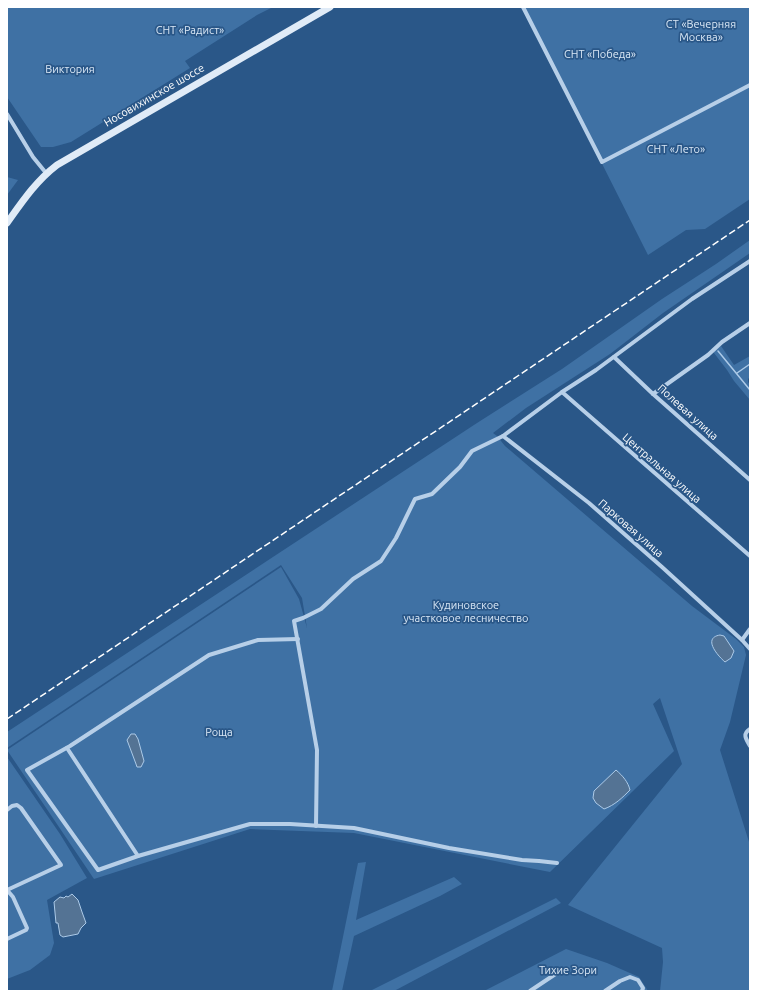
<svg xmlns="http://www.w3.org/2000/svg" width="757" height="998" font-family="Ubuntu,sans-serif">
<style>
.green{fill:#3f71a4}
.water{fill:#547394;stroke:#accae8}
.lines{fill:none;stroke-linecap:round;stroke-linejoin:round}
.stream{stroke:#accae8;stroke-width:1.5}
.street{stroke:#b7cfe8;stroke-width:4}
.secondary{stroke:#e0ebf7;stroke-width:7}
.rail{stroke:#fff;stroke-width:1.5;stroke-dasharray:7 3;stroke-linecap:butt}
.labels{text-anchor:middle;stroke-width:3.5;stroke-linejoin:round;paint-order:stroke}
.park-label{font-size:11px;fill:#dae8f6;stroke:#2a5788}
.street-label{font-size:11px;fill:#fff;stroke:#2a5788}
</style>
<rect width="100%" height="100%" fill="#2a5788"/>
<g class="green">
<path d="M 7,7 L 273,7 L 257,15 L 185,61 L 190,68 L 71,142 L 53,147 L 41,147 L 7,97 Z"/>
<path d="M 523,7 L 750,7 L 750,199 L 705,229 L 686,230 L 648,255 Z"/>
<path d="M 7,177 L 18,180 L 7,195 Z"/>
<path d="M 750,240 L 750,253 L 663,313 L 610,354 L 526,408 L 493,433 L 497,436 L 505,446 L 692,606 L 736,639 L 744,647 L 746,655 L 730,722 L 720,750 L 750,845 L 750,991 L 660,991 L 663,962 L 662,948 L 568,905 L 682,764 L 660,698 L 653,704 L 674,751 L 550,872 L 354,833 L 250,829 L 94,879 L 7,750 L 281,567 L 299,599 L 307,628 L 302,598 L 281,565 L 7,748 L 7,732 L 276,555 L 477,423 L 562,369 L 662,299 L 716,264 Z"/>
<path d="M 721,346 L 734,365 L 750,356 L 750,377 L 748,379 L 748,382 L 750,385 L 750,400 L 734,381 L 727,370 L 714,353 L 714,351 Z"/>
<path d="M 7,757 L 60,834 L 87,878 L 47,900 L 54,943 L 50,955 L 30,970 L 7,979 Z"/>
<path d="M 366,862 L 356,920 L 454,877 L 462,884 L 440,896 L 354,936 L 342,991 L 332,991 L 358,863 Z"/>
<path d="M 556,898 L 561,903 L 394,991 L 370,991 Z"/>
<path d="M 566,949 L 607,963 L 639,977 L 648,991 L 484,991 Z"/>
</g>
<g class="water">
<path d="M 720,635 L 724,636 L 734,651 L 731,658 L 725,662 C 718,656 702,638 720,635 Z"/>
<path d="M 131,734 L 135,734 L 138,739 L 144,761 L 141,767 L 137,767 L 136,764 L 127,740 Z"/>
<path d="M 616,770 C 623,776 628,782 630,790 C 622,798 615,805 604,809 L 596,803 L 593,798 L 594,791 Z"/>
<path d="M 72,894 L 78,900 L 82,912 L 86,923 L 81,928 L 78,934 L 63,937 L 60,935 L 58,923 L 56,923 L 54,902 L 60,897 L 64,898 L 66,896 L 68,897 Z"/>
</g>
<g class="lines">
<g class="stream">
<path d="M 718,351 L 750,390"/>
<path d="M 737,373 L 750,364"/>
</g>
<g class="street">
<path d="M 523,7 L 602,162 L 750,85"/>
<path d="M 7,114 L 33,157 L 46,173"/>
<path d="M 614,357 L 653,394 L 750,480"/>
<path d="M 562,392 L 750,556"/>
<path d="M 653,394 L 708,355 L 722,342 L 750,323"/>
<path d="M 503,436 L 589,503 L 662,567 L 742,640 L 750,649"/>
<path d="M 298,639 L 258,640 L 209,655 L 70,746 L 27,770 L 98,870 L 138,856 L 250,824 L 290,824 L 354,828 L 449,848 L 522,860 L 539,861 L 557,863"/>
<path d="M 742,640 L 750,629"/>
<path d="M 750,729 C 742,734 746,739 750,746"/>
<path d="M 67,748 L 138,856"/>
<path d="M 7,810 L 12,806 L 17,805 L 21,808 L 61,865 L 7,890"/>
<path d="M 316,826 L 317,750 L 294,621 L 303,618 L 321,609 L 353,579 L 381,561 L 396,538 L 415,499 L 432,494 L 460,467 L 472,451 L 503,436 L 562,392 L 596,370 L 692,299 L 750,261"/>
<path d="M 7,939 L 26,930 L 27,928 L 13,897 L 7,890"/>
<path d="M 530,991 L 557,973"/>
<path d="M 605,991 L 620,981 L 630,977 L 638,980 L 643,988 L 642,991"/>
</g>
<path class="secondary" d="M 7,223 C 22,202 36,181 57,165 L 330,7"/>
<path class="rail" d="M 7,719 L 750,220"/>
</g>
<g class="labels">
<g class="park-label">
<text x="701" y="28">СТ «Вечерняя<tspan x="701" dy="13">Москва»</tspan></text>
<text x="190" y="34">СНТ «Радист»</text>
<text x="600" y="58">СНТ «Победа»</text>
<text x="70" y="73">Виктория</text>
<text x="676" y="153">СНТ «Лето»</text>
<text x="466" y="609">Кудиновское<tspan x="466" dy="13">участковое лесничество</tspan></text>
<text x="219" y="736">Роща</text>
<text x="568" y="974">Тихие Зори</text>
</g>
<g class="street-label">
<text transform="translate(154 95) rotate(-30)" y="4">Носовихинское шоссе</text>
<text transform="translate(688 412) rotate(42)" y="4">Полевая улица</text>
<text transform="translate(662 468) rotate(41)" y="4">Центральная улица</text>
<text transform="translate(631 528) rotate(41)" y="4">Парковая улица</text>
</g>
</g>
<rect width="757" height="998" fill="none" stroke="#ffffff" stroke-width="16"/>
</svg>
